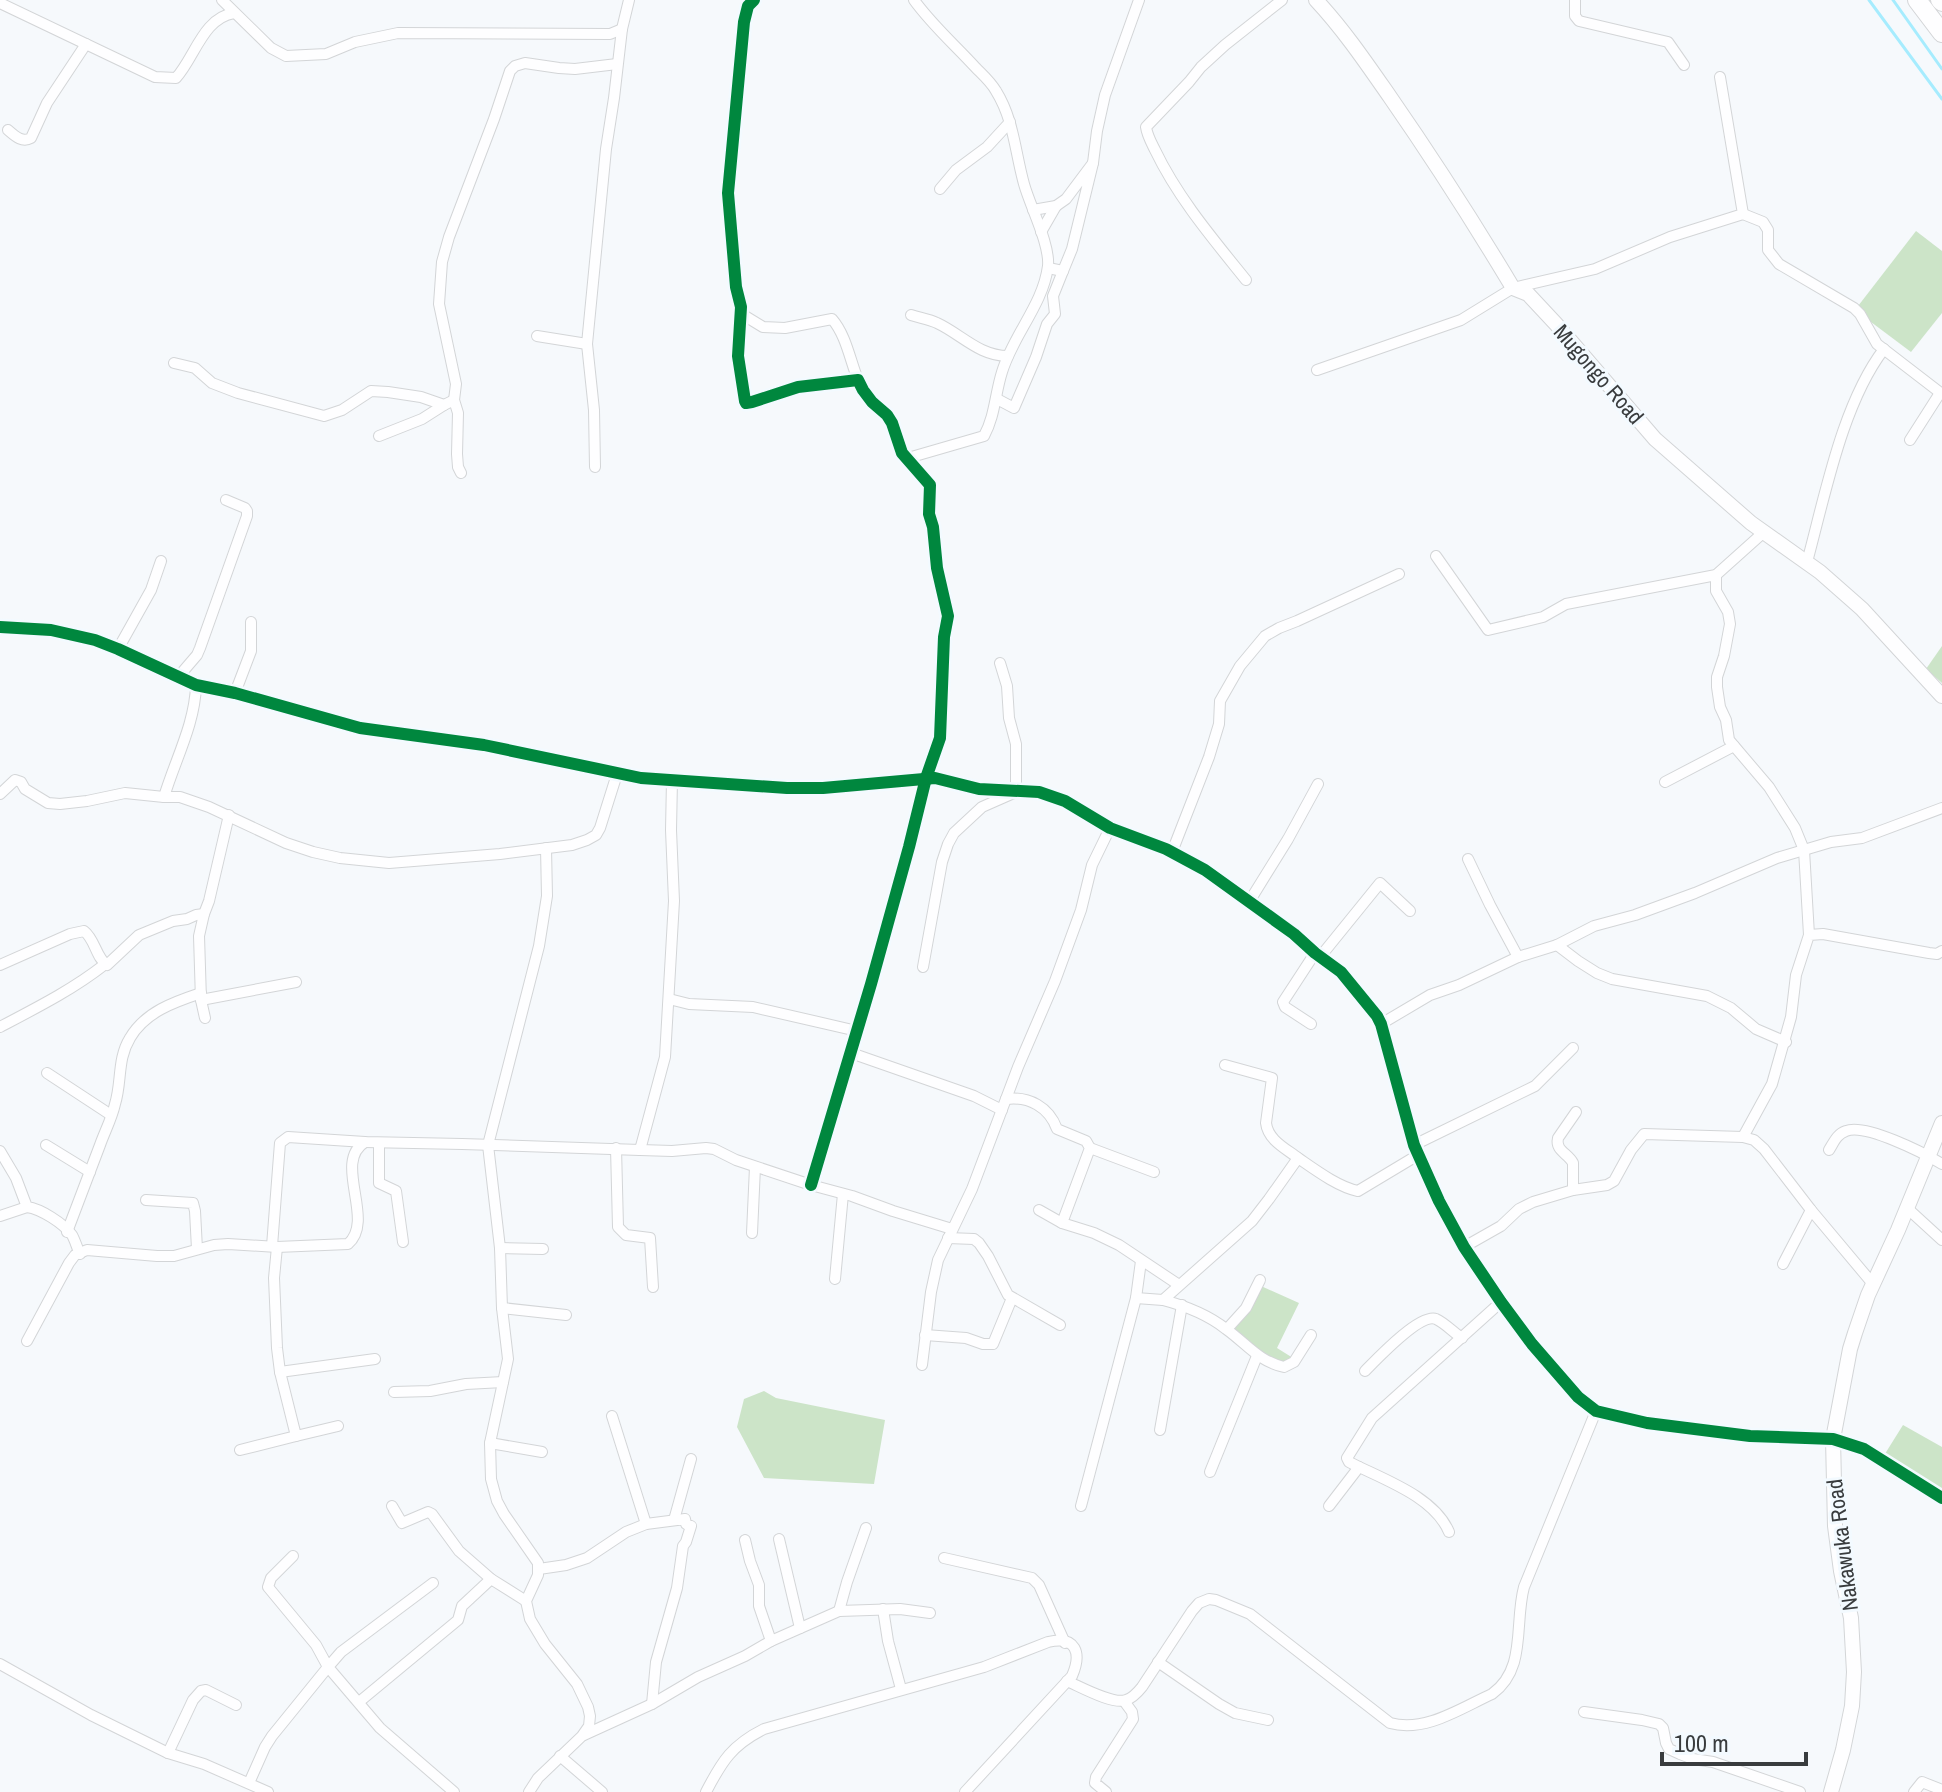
<svg xmlns="http://www.w3.org/2000/svg" width="1942" height="1792" font-family="'Archivo Narrow',sans-serif">
<style>
.green{fill:#cce4c8}
.lines{fill:none;stroke-linecap:round;stroke-linejoin:round}
.stream{stroke:#a6ecfe;stroke-width:3}
.street-casing{stroke:#d3d5d7;stroke-width:12}
.secondary-casing{stroke:#d3d5d7;stroke-width:16}
.highway-casing{stroke:#d3d5d7;stroke-width:20}
.street{stroke:#fefeff;stroke-width:10}
.secondary{stroke:#fefeff;stroke-width:14}
.highway{stroke:#fefeff;stroke-width:18}
.cycleway-casing{stroke:#f3faff;stroke-width:17}
.cycleway{stroke:#00873e;stroke-width:12}
.labels{text-anchor:middle;stroke-width:6;stroke-linejoin:round;paint-order:stroke}
.street-label{font-size:22px;fill:#393c3e;stroke:#f3faff}
</style>
<rect width="100%" height="100%" fill="#f6f9fc"/>
<g class="green">
<path d="M 1916,231 L 1942,251 L 1942,313 L 1911,352 L 1855,310 Z"/>
<path d="M 1942,646 L 1942,683 L 1926,669 Z"/>
<path d="M 1261,1286 L 1299,1303 L 1277,1348 L 1293,1358 L 1284,1364 L 1259,1354 L 1231,1329 Z"/>
<path d="M 764,1391 L 776,1398 L 885,1420 L 874,1484 L 764,1478 L 737,1427 L 744,1399 Z"/>
<path d="M 1903,1425 L 1942,1447 L 1942,1495 L 1883,1457 Z"/>
</g>
<g class="lines">
<g class="stream">
<path d="M 1869,0 L 1942,99"/>
<path d="M 1893,0 L 1942,69"/>
</g>
<defs>
<g id="street">
<path d="M 222,0 L 271,48 L 286,56 L 326,54 L 355,42 L 398,33 L 610,34 L 622,29"/>
<path d="M 754,0 L 748,6 L 744,22 L 728,193 L 736,287 L 741,307 L 738,356 L 745,401 L 746,403 L 752,402 L 798,387 L 858,380 L 863,390 L 872,402 L 887,415 L 892,423 L 902,453 L 930,485 L 929,514 L 933,527 L 937,568 L 948,616 L 944,637 L 940,738 L 926,778 L 909,847 L 871,984 L 811,1185"/>
<path d="M 1575,0 L 1575,16 L 1579,21 L 1668,42 L 1684,65"/>
<path d="M 0,3 L 155,77 L 176,78 C 195,57 203,18 234,13"/>
<path d="M 8,130 C 15,136 22,143 31,138 L 47,103 L 86,44"/>
<path d="M 1093,163 L 1097,131 L 1105,95 L 1139,0"/>
<path d="M 940,189 L 956,170 L 987,147 L 1010,122"/>
<path d="M 1033,210 L 1056,206 L 1066,199 L 1093,163 L 1072,249 L 1063,271 L 1048,268"/>
<path d="M 1743,214 L 1763,222 L 1768,230 L 1768,250 L 1779,264 L 1854,308 L 1860,314 L 1877,344 L 1942,394"/>
<path d="M 1041,232 L 1056,206"/>
<path d="M 1246,280 C 1213,239 1178,198 1155,150 C 1151,142 1147,135 1146,127 L 1189,82 L 1201,67 L 1225,45 L 1282,0"/>
<path d="M 740,313 L 763,327 L 785,328 L 832,319 C 846,335 850,360 858,380"/>
<path d="M 911,315 C 920,318 929,319 937,323 C 961,334 979,356 1008,356"/>
<path d="M 537,336 L 587,344"/>
<path d="M 174,363 L 195,368 L 212,383 L 238,393 L 324,416 L 342,410 L 371,391 L 388,392 L 421,397 L 444,405 L 454,400"/>
<path d="M 1317,370 L 1461,320 L 1513,288 L 1595,269 L 1670,237 L 1743,214 L 1720,77"/>
<path d="M 997,399 L 1014,408 L 1036,357 L 1047,324 L 1055,314 L 1053,296 L 1063,271"/>
<path d="M 379,436 L 422,419 L 444,405"/>
<path d="M 1910,440 L 1940,393"/>
<path d="M 908,458 L 984,436 C 995,416 995,394 1002,372 C 1013,335 1043,305 1048,266 C 1050,244 1030,206 1024,184 C 1015,152 1014,120 996,91 C 991,82 983,75 976,68 C 955,45 932,25 914,0"/>
<path d="M 595,467 L 594,410 L 587,344 L 606,149 L 614,98 L 622,29 L 629,0"/>
<path d="M 461,473 L 458,467 L 457,454 L 458,413 L 454,400 L 456,384 L 439,304 L 442,262 L 449,237 L 494,119 L 510,71 L 515,66 L 525,63 L 559,68 L 575,69 L 617,64"/>
<path d="M 1436,556 L 1488,630 L 1543,617 L 1566,604 L 1716,575 L 1764,532"/>
<path d="M 1807,562 C 1825,496 1842,404 1884,349"/>
<path d="M 1716,575 L 1716,591 L 1728,612 L 1730,624 L 1724,656 L 1717,677 L 1717,687 L 1720,707 L 1726,720 L 1729,740 L 1769,787 L 1795,828 L 1804,850 L 1809,935"/>
<path d="M 0,627 L 51,630 L 95,640 L 118,649 L 196,685 L 235,693 L 360,728 L 484,745 L 641,778 L 787,788 L 823,788 L 935,778 L 979,789 L 1039,792 L 1065,801 L 1110,828 L 1166,849 L 1205,870 L 1294,934 L 1315,953 L 1341,972 L 1377,1016 L 1381,1024 L 1414,1145 L 1439,1201 L 1464,1247 L 1501,1302 L 1532,1344 L 1578,1397 L 1596,1411 L 1647,1423 L 1750,1436 L 1833,1439 L 1864,1449 L 1942,1498"/>
<path d="M 118,649 L 151,590 L 161,561"/>
<path d="M 179,676 L 197,655 L 200,648 L 247,516 L 247,511 L 245,508 L 226,500"/>
<path d="M 235,693 L 251,651 L 251,622"/>
<path d="M 1665,782 L 1734,746"/>
<path d="M 0,794 L 15,780 L 21,782 L 25,789 L 48,803 L 60,804 L 87,801 L 125,793 L 164,797 L 180,797 L 209,807 L 286,843 L 313,852 L 340,858 L 389,863 L 500,854 L 572,845 L 587,840 L 596,835 L 600,828 L 617,774"/>
<path d="M 164,797 C 175,760 195,724 196,685"/>
<path d="M 1172,852 L 1209,757 L 1219,724 L 1220,701 L 1240,666 L 1265,636 L 1279,628 L 1297,621 L 1399,574"/>
<path d="M 1468,859 L 1490,905 L 1518,957"/>
<path d="M 1249,902 L 1288,839 L 1318,784"/>
<path d="M 1557,945 L 1578,961 L 1597,973 L 1612,979 L 1707,996 L 1731,1008 L 1756,1029 L 1786,1042"/>
<path d="M 1320,957 L 1380,883 L 1410,911"/>
<path d="M 0,965 L 70,934 L 84,931 C 95,939 96,958 107,965 L 139,935 L 173,921 L 187,919 L 196,915 L 204,914"/>
<path d="M 923,967 L 942,862 L 948,844 L 954,833 L 982,807 L 1016,792 L 1016,744 L 1009,718 L 1007,686 L 1000,663"/>
<path d="M 669,999 L 689,1004 L 753,1007 L 857,1031"/>
<path d="M 201,1000 L 296,982"/>
<path d="M 205,1018 L 201,1000 L 199,936 L 204,914 L 209,901 L 229,815"/>
<path d="M 1311,1024 L 1285,1007 L 1283,1002 L 1315,953"/>
<path d="M 1381,1024 L 1430,995 L 1459,985 L 1518,957 L 1557,945 L 1594,926 L 1635,915 L 1695,893 L 1777,858 L 1831,842 L 1862,838 L 1942,808"/>
<path d="M 0,1027 C 36,1008 72,990 104,965"/>
<path d="M 851,1053 L 974,1096 L 1002,1110"/>
<path d="M 1225,1065 L 1272,1078 L 1266,1123 C 1268,1140 1285,1148 1298,1158"/>
<path d="M 47,1073 L 111,1115"/>
<path d="M 1006,1099 C 1029,1096 1049,1107 1057,1129 L 1086,1141 L 1090,1148 L 1062,1223 L 1094,1233 L 1119,1245 L 1179,1285"/>
<path d="M 1743,1137 L 1772,1084 L 1791,1017 L 1796,975 L 1809,935 L 1823,934 L 1929,953 L 1937,954 L 1942,951"/>
<path d="M 379,1143 L 379,1183 L 396,1191 L 403,1242"/>
<path d="M 46,1145 L 90,1172"/>
<path d="M 1414,1145 L 1535,1086 L 1573,1048"/>
<path d="M 616,1148 L 618,1227 L 626,1235 L 650,1238 L 653,1287"/>
<path d="M 1090,1148 L 1154,1172"/>
<path d="M 640,1150 L 672,1151 L 706,1148 L 714,1149 L 736,1160 L 811,1185 L 852,1196 L 893,1211 L 952,1229"/>
<path d="M 1829,1150 C 1834,1142 1837,1134 1846,1131 C 1865,1123 1924,1153 1942,1164"/>
<path d="M 0,1151 L 16,1178 L 27,1207 C 41,1209 63,1223 72,1235 C 75,1240 77,1248 80,1254"/>
<path d="M 1573,1190 L 1573,1163 C 1568,1153 1555,1151 1558,1138 L 1576,1112"/>
<path d="M 146,1200 L 193,1203 L 195,1211 L 197,1249"/>
<path d="M 1907,1208 L 1942,1240"/>
<path d="M 1039,1210 L 1062,1223"/>
<path d="M 0,1216 L 27,1207"/>
<path d="M 67,1232 C 78,1203 89,1174 100,1145 C 105,1131 112,1118 115,1104 C 122,1082 117,1059 130,1038 C 145,1012 174,1002 201,993"/>
<path d="M 752,1233 L 755,1167"/>
<path d="M 948,1238 L 974,1239 L 979,1243 L 988,1256 L 1008,1295 L 1060,1325"/>
<path d="M 272,1246 L 280,1143 L 288,1137 L 365,1142 L 462,1144 L 640,1150 L 665,1057 L 674,901 L 671,830 L 672,780"/>
<path d="M 277,1247 L 274,1278 L 277,1348 L 280,1372 L 296,1436 L 338,1426"/>
<path d="M 1464,1247 L 1501,1226 L 1519,1209 L 1533,1202 L 1573,1190 L 1607,1185 L 1614,1181 L 1631,1150 L 1644,1134 L 1743,1137 L 1754,1140 L 1764,1149 L 1811,1210 L 1873,1284"/>
<path d="M 500,1248 L 543,1249"/>
<path d="M 1783,1264 L 1811,1210"/>
<path d="M 835,1279 L 843,1194"/>
<path d="M 1136,1298 L 1163,1300"/>
<path d="M 502,1308 L 566,1315"/>
<path d="M 1227,1329 L 1246,1308 L 1260,1280"/>
<path d="M 925,1335 L 966,1338 L 983,1344 L 993,1344 L 1012,1298"/>
<path d="M 1311,1335 L 1294,1362 L 1284,1367 C 1258,1361 1247,1344 1226,1329 C 1207,1314 1186,1306 1163,1300 L 1252,1221 L 1269,1199 L 1298,1158 C 1314,1169 1338,1187 1358,1191 L 1418,1155"/>
<path d="M 27,1341 L 69,1263 L 75,1255 L 87,1250 L 157,1256 L 174,1256 L 214,1245 L 228,1244 L 277,1247 L 348,1244 C 376,1220 332,1162 365,1142"/>
<path d="M 922,1365 L 931,1292 L 938,1260 L 972,1189 L 1018,1067 L 1055,981 L 1081,910 L 1092,865 L 1110,828"/>
<path d="M 1365,1371 C 1376,1360 1420,1313 1436,1319 C 1445,1323 1454,1333 1462,1338"/>
<path d="M 280,1372 L 375,1359"/>
<path d="M 394,1392 L 430,1391 L 466,1384 L 503,1382"/>
<path d="M 612,1416 L 646,1524"/>
<path d="M 1160,1430 L 1182,1305"/>
<path d="M 490,1443 L 542,1452"/>
<path d="M 240,1450 L 296,1436"/>
<path d="M 1210,1472 L 1257,1356"/>
<path d="M 392,1506 L 402,1523 L 428,1512 L 432,1514 L 459,1551 L 491,1579 L 526,1601"/>
<path d="M 1081,1506 L 1136,1298 L 1141,1261"/>
<path d="M 1329,1506 L 1359,1467"/>
<path d="M 674,1520 L 691,1459"/>
<path d="M 1449,1532 C 1434,1496 1382,1479 1349,1462 L 1347,1458 L 1372,1418 L 1501,1302"/>
<path d="M 779,1539 L 800,1628"/>
<path d="M 745,1540 L 750,1561 L 759,1585 L 759,1606 L 771,1641"/>
<path d="M 944,1558 L 1032,1578 L 1039,1585 L 1065,1643"/>
<path d="M 539,1569 L 566,1565 L 587,1558 L 626,1532 L 646,1524 L 685,1519 L 686,1524 L 691,1526 L 686,1542 L 683,1546 L 677,1588 L 656,1662 L 652,1704"/>
<path d="M 433,1583 L 341,1652 L 328,1667 L 380,1728 L 454,1792"/>
<path d="M 883,1609 L 888,1641 L 901,1689"/>
<path d="M 839,1611 L 847,1582 L 866,1528"/>
<path d="M 1158,1662 L 1219,1704 L 1235,1713 L 1268,1720"/>
<path d="M 0,1664 L 91,1715 L 168,1753 L 204,1764 L 268,1792"/>
<path d="M 1067,1681 C 1081,1687 1113,1705 1126,1700 C 1133,1698 1138,1692 1142,1687 L 1192,1611 L 1199,1603 L 1209,1599 L 1216,1600 L 1250,1614 L 1390,1723 C 1425,1733 1461,1708 1492,1694 C 1527,1669 1514,1624 1524,1587 L 1596,1411"/>
<path d="M 359,1702 L 458,1620 L 462,1606 L 491,1579"/>
<path d="M 1584,1712 L 1642,1720 L 1659,1724 L 1663,1728 L 1666,1743 L 1669,1749 L 1680,1754 L 1693,1759 L 1713,1762 L 1800,1792"/>
<path d="M 584,1735 L 652,1704 L 698,1677 L 745,1656 L 771,1641 L 839,1611 L 900,1609 L 930,1613"/>
<path d="M 168,1753 L 193,1700 L 201,1691 L 206,1690 L 236,1705"/>
<path d="M 560,1756 L 602,1792"/>
<path d="M 249,1783 L 265,1747 L 272,1736 L 328,1667 L 316,1645 L 268,1587 L 271,1578 L 293,1556"/>
<path d="M 529,1792 L 538,1778 L 582,1736 L 589,1726 L 590,1716 L 588,1707 L 577,1684 L 545,1644 L 530,1619 L 526,1601 L 538,1575 L 538,1563 L 504,1514 L 497,1501 L 491,1479 L 490,1443 L 508,1359 L 502,1308 L 500,1248 L 488,1145 L 539,946 L 547,896 L 546,848"/>
<path d="M 706,1792 C 722,1761 732,1745 764,1729 L 984,1667 L 1048,1642 C 1076,1635 1082,1653 1072,1676 L 965,1792"/>
<path d="M 1106,1792 L 1095,1783 L 1096,1777 L 1133,1719 L 1132,1712 L 1124,1701"/>
<path d="M 1914,1792 L 1922,1782 L 1942,1790"/>
</g>
<g id="secondary">
<path d="M 1316,0 C 1344,30 1367,64 1390,97 C 1433,159 1474,223 1513,288 L 1528,294 L 1556,324 L 1655,439 L 1751,523 L 1820,572 L 1862,609 L 1942,696"/>
<path d="M 1831,1792 L 1843,1750 L 1852,1706 L 1854,1672 L 1851,1618 L 1841,1571 L 1835,1526 L 1833,1439 L 1850,1349 L 1855,1333 L 1868,1295 L 1898,1230 L 1942,1123"/>
</g>
<g id="highway">
<path d="M 1917,0 L 1942,33"/>
<path d="M 1940,0 L 1942,2"/>
</g>
</defs>
<use href="#street" class="street-casing"/>
<use href="#secondary" class="secondary-casing"/>
<use href="#highway" class="highway-casing"/>
<use href="#street" class="street"/>
<use href="#secondary" class="secondary"/>
<use href="#highway" class="highway"/>
<defs>
<g id="cycleway">
<path d="M 754,0 L 748,6 L 744,22 L 728,193 L 736,287 L 741,307 L 738,356 L 745,401 L 746,403 L 752,402 L 798,387 L 858,380 L 863,390 L 872,402 L 887,415 L 892,423 L 902,453 L 930,485 L 929,514 L 933,527 L 937,568 L 948,616 L 944,637 L 940,738 L 926,778 L 909,847 L 871,984 L 811,1185"/>
<path d="M 0,627 L 51,630 L 95,640 L 118,649 L 196,685 L 235,693 L 360,728 L 484,745 L 641,778 L 787,788 L 823,788 L 935,778 L 979,789 L 1039,792 L 1065,801 L 1110,828 L 1166,849 L 1205,870 L 1294,934 L 1315,953 L 1341,972 L 1377,1016 L 1381,1024 L 1414,1145 L 1439,1201 L 1464,1247 L 1501,1302 L 1532,1344 L 1578,1397 L 1596,1411 L 1647,1423 L 1750,1436 L 1833,1439 L 1864,1449 L 1942,1498"/>
</g>
</defs>
<use href="#cycleway" class="cycleway-casing"/>
<use href="#cycleway" class="cycleway"/>
</g>
<g class="labels">
<g class="street-label">
<text transform="translate(1599 374) rotate(49)" y="8">Mugongo Road</text>
<text transform="translate(1842 1545) rotate(-97)" y="8">Nakawuka Road</text>
</g>
</g>
<path d="M1662 1752v12h144v-12" fill="none" stroke="#393c3e" stroke-width="4"/>
<text x="1674" y="1752" font-size="24" fill="#393c3e" stroke="#f3faff" stroke-width="6" paint-order="stroke">100 m</text>
</svg>
